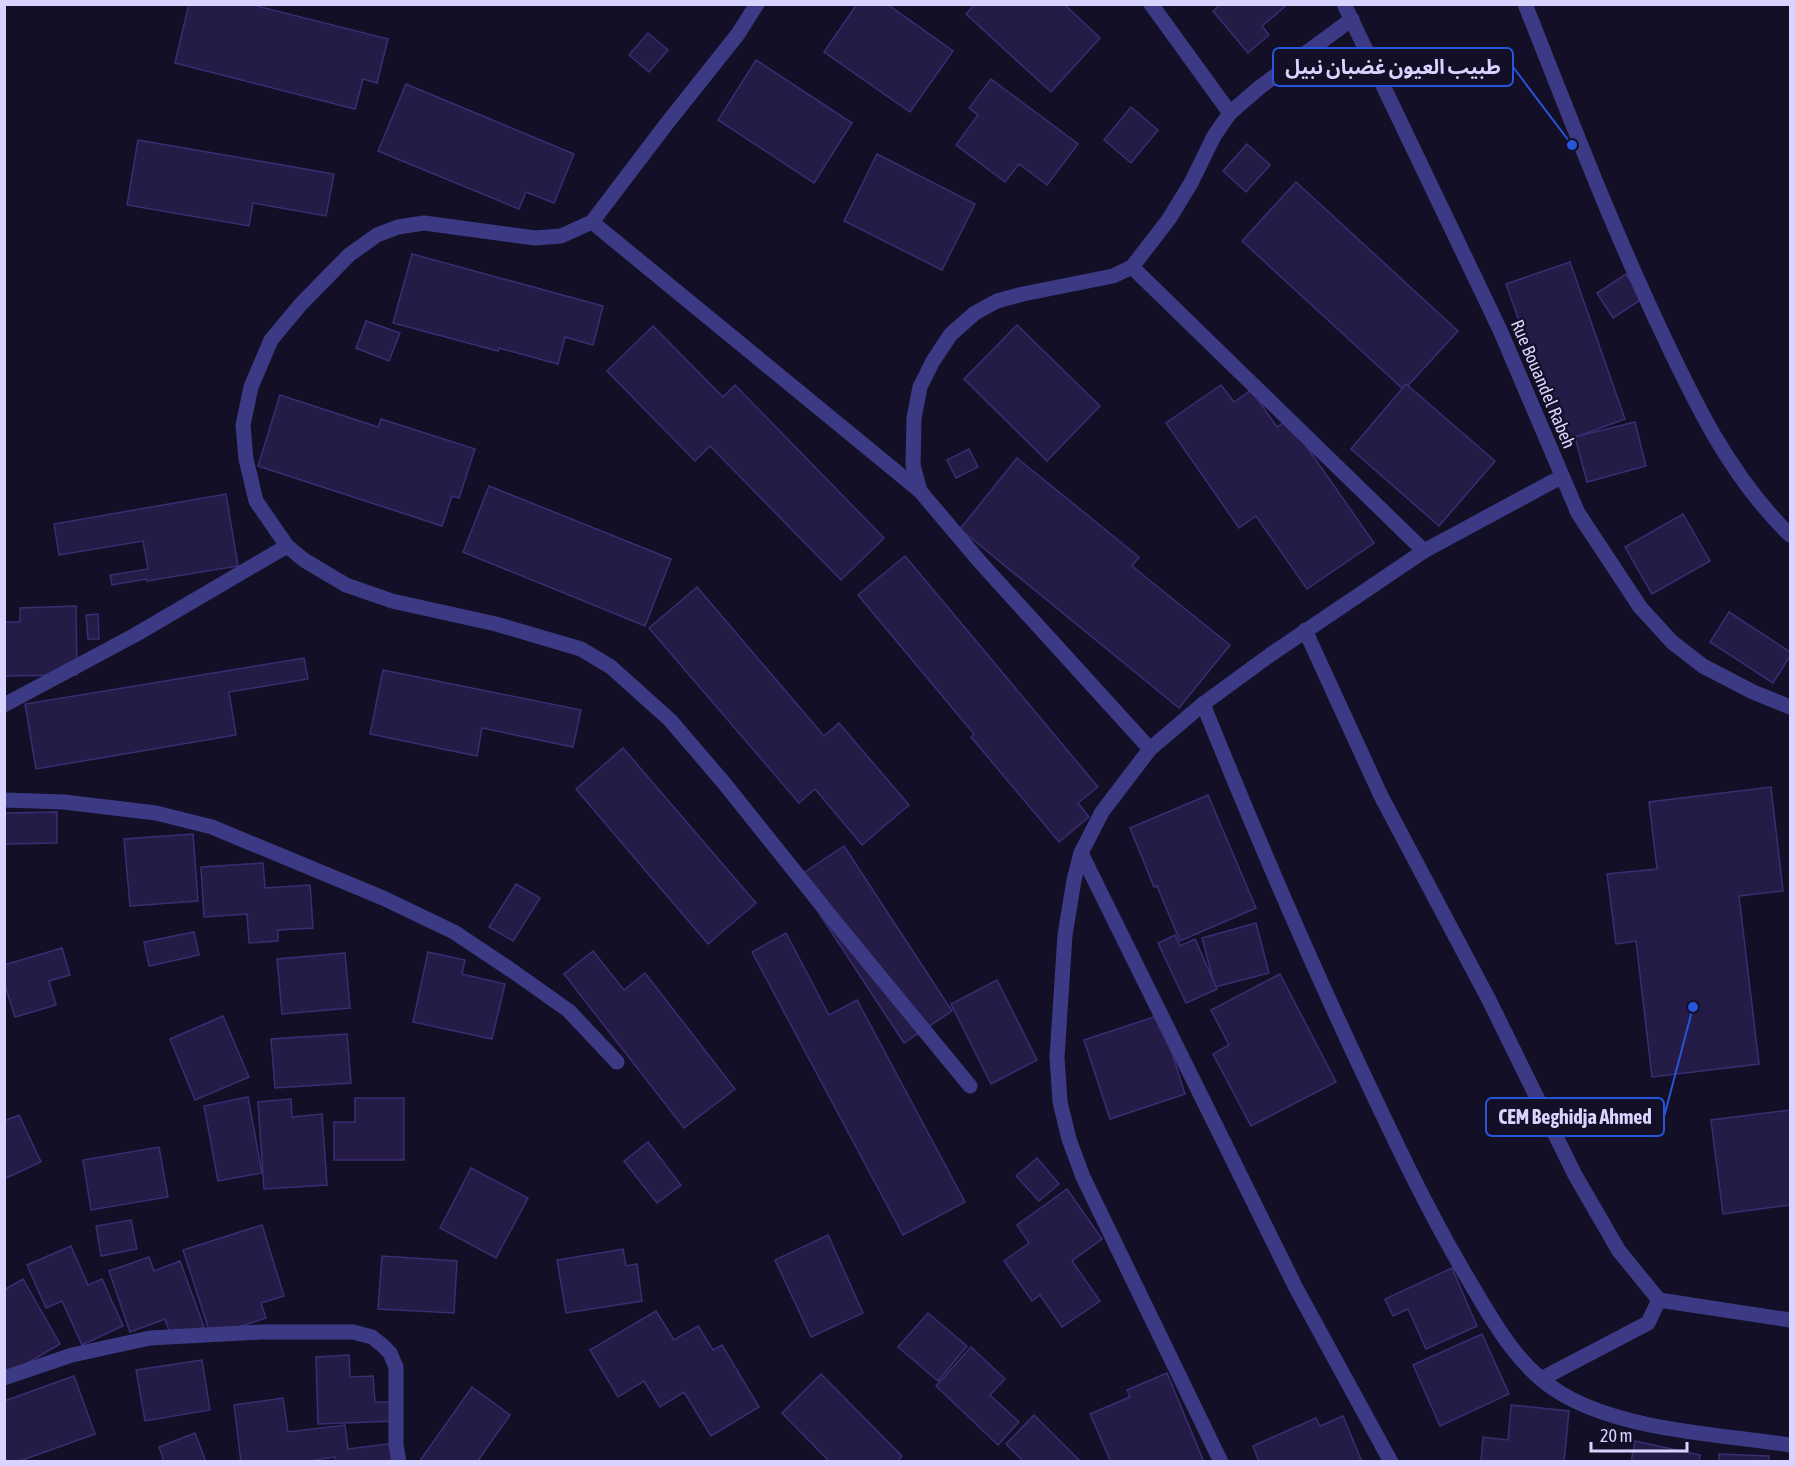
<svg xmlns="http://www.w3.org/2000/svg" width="1795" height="1466" font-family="'Asap Condensed','Noto Sans Arabic',sans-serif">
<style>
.building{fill:#241b47;stroke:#3b2d73;stroke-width:1.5}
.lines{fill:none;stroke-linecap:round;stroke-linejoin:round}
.street{stroke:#3d3a85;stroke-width:15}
.labels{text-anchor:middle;stroke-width:4.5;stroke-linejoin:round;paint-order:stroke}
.street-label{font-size:18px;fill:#d9d4ff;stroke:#130f26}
.leader{fill:none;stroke:#2655da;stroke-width:2}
.callout-dot{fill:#2655da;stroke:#130f26;stroke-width:2}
.callout{fill:#130f26;stroke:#2655da;stroke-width:2}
.callout-label{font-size:20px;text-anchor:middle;font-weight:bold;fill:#d9d4ff}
</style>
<rect width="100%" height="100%" fill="#130f26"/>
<g class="building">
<path d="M 189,4 L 249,4 L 388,39 L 377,83 L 363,79 L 355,109 L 175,63 Z"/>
<path d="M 857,4 L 887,4 L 953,51 L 910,112 L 824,52 Z"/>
<path d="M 975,4 L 1064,4 L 1100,38 L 1051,92 L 966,14 Z"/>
<path d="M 1221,4 L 1288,4 L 1262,26 L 1269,35 L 1248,53 L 1213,11 Z"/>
<path d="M 648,33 L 668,50 L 649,72 L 629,55 Z"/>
<path d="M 756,60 L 852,123 L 814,183 L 718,120 Z"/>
<path d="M 991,79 L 1078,144 L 1047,185 L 1019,164 L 1005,182 L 956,145 L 978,115 L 969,108 Z"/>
<path d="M 406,84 L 574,154 L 554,203 L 526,192 L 519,209 L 378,151 Z"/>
<path d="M 1131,107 L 1158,130 L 1131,163 L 1104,140 Z"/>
<path d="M 138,140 L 334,174 L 326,216 L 253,203 L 249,226 L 127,205 Z"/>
<path d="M 1247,144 L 1270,165 L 1246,192 L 1223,171 Z"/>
<path d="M 877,154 L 975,204 L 942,270 L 844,221 Z"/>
<path d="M 1296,182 L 1458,331 L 1404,390 L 1242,241 Z"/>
<path d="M 412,254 L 603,306 L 593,345 L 565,337 L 558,364 L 499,348 L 498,351 L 393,323 Z"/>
<path d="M 1570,262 L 1625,419 L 1562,442 L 1506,284 Z"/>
<path d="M 1626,274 L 1642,299 L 1613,318 L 1597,293 Z"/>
<path d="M 366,321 L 400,333 L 389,361 L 356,348 Z"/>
<path d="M 1017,325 L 1100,406 L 1047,461 L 964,379 Z"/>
<path d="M 653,326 L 723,397 L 735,385 L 884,538 L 841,580 L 710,446 L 695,461 L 607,371 Z"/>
<path d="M 1406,384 L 1495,461 L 1439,526 L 1351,449 Z"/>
<path d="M 1221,385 L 1234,402 L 1251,390 L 1277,427 L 1288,420 L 1374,543 L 1307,589 L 1256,516 L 1239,528 L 1166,423 Z"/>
<path d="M 280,395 L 378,427 L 381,419 L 475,449 L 459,498 L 452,496 L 442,526 L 258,466 Z"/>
<path d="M 1635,422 L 1646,466 L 1587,482 L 1575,437 Z"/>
<path d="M 969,449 L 978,467 L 956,478 L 947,460 Z"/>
<path d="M 1017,458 L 1139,557 L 1132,566 L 1230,645 L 1179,708 L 960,529 Z"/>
<path d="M 489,486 L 671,559 L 645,626 L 463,552 Z"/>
<path d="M 226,494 L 238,566 L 147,581 L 146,579 L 112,585 L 110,575 L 148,569 L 143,541 L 59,555 L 54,524 Z"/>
<path d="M 1683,514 L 1710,561 L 1652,594 L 1625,547 Z"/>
<path d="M 905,556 L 1098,787 L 1078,803 L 1089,817 L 1059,842 L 971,737 L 974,734 L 858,595 Z"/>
<path d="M 697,587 L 824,736 L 839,723 L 909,805 L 862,845 L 815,789 L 799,803 L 649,628 Z"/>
<path d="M 76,606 L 77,675 L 4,676 L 4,622 L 20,622 L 20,608 Z"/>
<path d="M 1729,612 L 1790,652 L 1790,656 L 1773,683 L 1710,642 Z"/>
<path d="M 98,614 L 99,639 L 88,639 L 86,615 Z"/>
<path d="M 304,658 L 308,679 L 229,692 L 236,735 L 36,769 L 25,704 Z"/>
<path d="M 383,670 L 581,710 L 573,747 L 482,728 L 477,756 L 370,734 Z"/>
<path d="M 623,748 L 756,903 L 708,944 L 576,789 Z"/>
<path d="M 1771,787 L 1783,891 L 1739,896 L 1759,1064 L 1652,1077 L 1636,941 L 1616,944 L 1607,874 L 1657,869 L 1649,802 Z"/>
<path d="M 1208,795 L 1256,908 L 1180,941 L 1157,886 L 1154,887 L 1130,828 Z"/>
<path d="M 57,812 L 57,843 L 4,844 L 4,813 Z"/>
<path d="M 193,834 L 198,901 L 130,906 L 124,839 Z"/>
<path d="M 844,846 L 952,1011 L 904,1043 L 796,878 Z"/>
<path d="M 263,863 L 265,888 L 310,885 L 313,928 L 278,930 L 278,941 L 249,943 L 247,914 L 204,917 L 201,867 Z"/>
<path d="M 516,884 L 540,898 L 513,941 L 489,927 Z"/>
<path d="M 1256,923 L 1269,973 L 1215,987 L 1202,938 Z"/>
<path d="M 194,932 L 199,955 L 149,966 L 144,942 Z"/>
<path d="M 786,933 L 829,1015 L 857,1000 L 965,1202 L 903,1235 L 752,952 Z"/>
<path d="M 1175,935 L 1180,946 L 1195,939 L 1217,989 L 1186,1003 L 1158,943 Z"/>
<path d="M 62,948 L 70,975 L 49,981 L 56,1005 L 15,1017 L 4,982 L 4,965 Z"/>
<path d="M 593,951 L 624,990 L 645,973 L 735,1089 L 684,1128 L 564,974 Z"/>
<path d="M 428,952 L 465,960 L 462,974 L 505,984 L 492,1039 L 413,1022 Z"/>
<path d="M 345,953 L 350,1008 L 282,1014 L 277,959 Z"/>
<path d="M 1280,974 L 1336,1082 L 1251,1126 L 1213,1054 L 1229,1045 L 1211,1010 Z"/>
<path d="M 997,980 L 1037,1060 L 991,1084 L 951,1004 Z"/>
<path d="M 1160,1015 L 1185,1094 L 1110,1119 L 1084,1040 Z"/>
<path d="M 223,1016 L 249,1077 L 195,1100 L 170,1039 Z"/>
<path d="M 347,1034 L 351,1083 L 275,1088 L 271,1039 Z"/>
<path d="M 248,1097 L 262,1173 L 218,1181 L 204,1106 Z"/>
<path d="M 355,1098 L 404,1098 L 404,1160 L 334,1160 L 334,1122 L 355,1122 Z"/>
<path d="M 291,1099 L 292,1117 L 322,1114 L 327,1185 L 264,1189 L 258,1102 Z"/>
<path d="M 1790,1110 L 1790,1205 L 1723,1214 L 1711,1120 Z"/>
<path d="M 19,1115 L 41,1162 L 4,1179 L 4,1121 Z"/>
<path d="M 648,1142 L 681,1185 L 657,1203 L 624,1161 Z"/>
<path d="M 159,1147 L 168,1197 L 91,1210 L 83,1160 Z"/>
<path d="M 1037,1158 L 1059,1184 L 1039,1201 L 1016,1176 Z"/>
<path d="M 471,1168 L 528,1198 L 496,1258 L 440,1228 Z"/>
<path d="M 1067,1189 L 1102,1239 L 1072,1261 L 1100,1301 L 1062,1327 L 1040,1295 L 1032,1301 L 1004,1261 L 1029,1243 L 1017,1225 Z"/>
<path d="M 131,1220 L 137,1249 L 101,1256 L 96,1226 Z"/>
<path d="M 262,1225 L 284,1296 L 261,1303 L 266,1318 L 211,1336 L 183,1250 Z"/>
<path d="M 828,1235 L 863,1313 L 811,1337 L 775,1260 Z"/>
<path d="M 71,1246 L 88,1285 L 102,1279 L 123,1326 L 82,1345 L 62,1301 L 46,1308 L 27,1265 Z"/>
<path d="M 623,1249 L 626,1266 L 637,1264 L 642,1301 L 566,1313 L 557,1260 Z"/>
<path d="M 382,1256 L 457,1261 L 454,1313 L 378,1309 Z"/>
<path d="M 149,1257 L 154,1271 L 180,1261 L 204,1327 L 172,1339 L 165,1319 L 130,1332 L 109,1271 Z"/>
<path d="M 1452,1268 L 1477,1326 L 1426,1349 L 1408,1309 L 1393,1316 L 1385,1299 Z"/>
<path d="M 23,1279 L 60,1344 L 7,1375 L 4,1371 L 4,1290 Z"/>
<path d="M 656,1311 L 674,1340 L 698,1326 L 713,1350 L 722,1345 L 759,1407 L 711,1436 L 684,1392 L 660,1407 L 644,1381 L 618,1397 L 590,1350 Z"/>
<path d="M 928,1313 L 967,1346 L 938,1381 L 898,1347 Z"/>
<path d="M 1482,1334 L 1509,1394 L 1440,1426 L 1413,1365 Z"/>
<path d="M 971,1347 L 1005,1379 L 990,1395 L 1019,1422 L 998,1445 L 936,1386 Z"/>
<path d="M 349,1355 L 350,1377 L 373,1376 L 375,1402 L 394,1402 L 395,1421 L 318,1424 L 316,1357 Z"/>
<path d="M 202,1360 L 210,1410 L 145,1421 L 136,1370 Z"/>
<path d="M 1167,1373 L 1204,1462 L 1111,1462 L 1090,1414 L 1130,1397 L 1127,1390 Z"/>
<path d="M 821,1374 L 902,1456 L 897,1462 L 830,1462 L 782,1413 Z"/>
<path d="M 74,1376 L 95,1434 L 17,1462 L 4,1462 L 4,1401 Z"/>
<path d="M 472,1387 L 510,1415 L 479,1459 L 482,1462 L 419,1462 Z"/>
<path d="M 283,1398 L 288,1432 L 345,1425 L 348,1449 L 395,1443 L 398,1462 L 335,1462 L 335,1457 L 301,1462 L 241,1462 L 234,1405 Z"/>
<path d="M 1511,1405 L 1569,1411 L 1564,1462 L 1481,1462 L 1483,1437 L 1508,1440 Z"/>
<path d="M 1034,1415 L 1081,1462 L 1024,1462 L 1006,1444 Z"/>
<path d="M 1343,1416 L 1362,1462 L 1259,1462 L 1253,1446 L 1316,1418 L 1320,1426 Z"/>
<path d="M 195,1433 L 206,1462 L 164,1462 L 159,1447 Z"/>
<path d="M 1635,1441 L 1700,1455 L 1699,1462 L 1631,1462 Z"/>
<path d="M 1719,1454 L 1769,1456 L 1769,1462 L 1719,1462 Z"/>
</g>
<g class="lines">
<g class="street">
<path d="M 757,4 L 738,34 L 668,122 L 592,222 L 561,236 L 535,238 L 424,223 L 398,227 L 377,235 L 349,255 L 301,304 L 271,340 L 251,387 L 243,425 L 246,459 L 256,501 L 287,546 L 304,560 L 346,585 L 392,601 L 496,624 L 581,649 L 611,667 L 670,720 L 724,783 L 836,923 L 970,1086"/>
<path d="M 1151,4 L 1230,113"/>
<path d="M 1344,4 L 1500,330 L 1578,513 L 1640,607 L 1672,642 L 1703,666 L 1753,692 L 1790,707"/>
<path d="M 1525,4 C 1567,110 1608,217 1656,320 C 1692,397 1728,475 1790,535"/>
<path d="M 592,222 L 920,491"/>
<path d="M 1132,267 L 1424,551"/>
<path d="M 1305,630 L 1381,796 L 1489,1000 L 1575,1175 L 1619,1251 L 1659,1300 L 1790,1320"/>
<path d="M 1203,704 C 1253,828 1305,950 1362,1071 C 1393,1137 1424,1203 1461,1267 C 1488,1312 1515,1367 1562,1394 C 1625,1431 1719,1434 1790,1445"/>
<path d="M 4,705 L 135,635 L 287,546"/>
<path d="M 1150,749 L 980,562 L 920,491 L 913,465 L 914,418 L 920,387 L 933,361 L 951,334 L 975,313 L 997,301 L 1023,294 L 1113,276 L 1132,267 L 1169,219 L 1191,183 L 1214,136 L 1230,113 L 1260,87 L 1352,19"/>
<path d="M 4,800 L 64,802 L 156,813 L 212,827 L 383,898 L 454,932 L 514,972 L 569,1011 L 617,1062"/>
<path d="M 1081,853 L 1296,1288 L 1391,1462"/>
<path d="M 4,1378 L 72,1355 L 150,1338 L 262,1332 L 353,1332 L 372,1337 L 382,1345 L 390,1353 L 396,1367 L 396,1445 L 399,1462"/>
<path d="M 1541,1379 L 1648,1323 L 1659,1300"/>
<path d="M 1221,1462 L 1083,1177 L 1069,1139 L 1060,1102 L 1057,1057 L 1065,935 L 1074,880 L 1081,853 L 1102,812 L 1150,749 L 1203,704 L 1270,655 L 1424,551 L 1561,477"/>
</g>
</g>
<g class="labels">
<g class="street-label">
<text transform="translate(1543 384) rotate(67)" y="6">Rue Bouandel Rabeh</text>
</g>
</g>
<path class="leader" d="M1572 145L1513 67M1693 1007L1664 1117"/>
<g class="callout-dot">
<circle cx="1572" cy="145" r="6"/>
<circle cx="1693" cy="1007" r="6"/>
</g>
<g class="callout">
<rect x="1273" y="48" width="240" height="38" rx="6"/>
<rect x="1486" y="1098" width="178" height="38" rx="6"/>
</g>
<g class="callout-label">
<text x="1393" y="74">طبيب العيون غضبان نبيل</text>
<text x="1575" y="1124">CEM Beghidja Ahmed</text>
</g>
<rect width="1795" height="1466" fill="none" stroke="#d9d4ff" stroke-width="12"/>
<path d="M1591 1442v9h96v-9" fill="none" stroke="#d9d4ff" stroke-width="3"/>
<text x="1600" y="1442" font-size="18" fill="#d9d4ff" stroke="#130f26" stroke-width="4.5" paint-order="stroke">20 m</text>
</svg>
